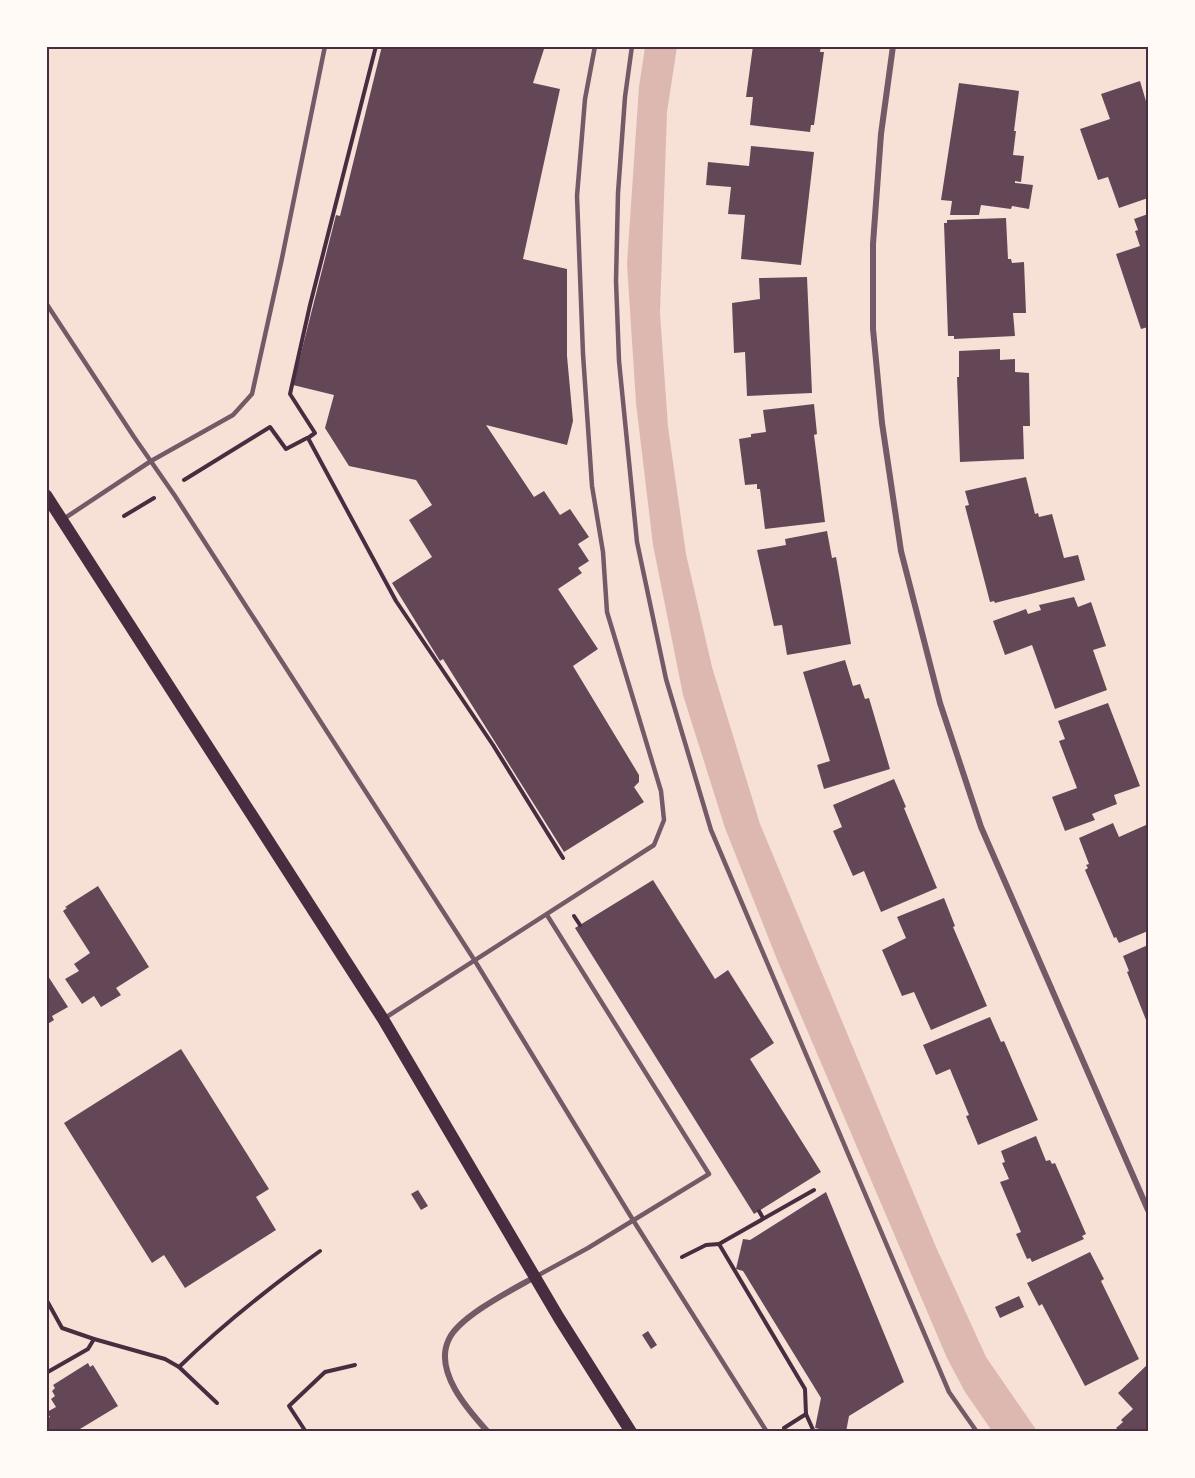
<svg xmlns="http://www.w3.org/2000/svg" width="1195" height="1478" font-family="Manrope,sans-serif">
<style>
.water{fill:#dcb8b0}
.building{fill:#644757}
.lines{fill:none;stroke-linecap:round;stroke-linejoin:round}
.path{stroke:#4a2c40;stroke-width:4}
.service{stroke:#755966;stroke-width:4.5}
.minor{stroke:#755966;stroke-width:6}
.secondary{stroke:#4a2c40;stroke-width:12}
.neatline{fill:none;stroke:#4a2c40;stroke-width:2}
</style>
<rect width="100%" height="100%" fill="#f7e1d7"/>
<path class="water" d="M 645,47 L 677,47 L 667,112 L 660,313 L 668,427 L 686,554 L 712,667 L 760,824 L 936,1247 L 986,1357 L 1037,1431 L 992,1431 L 965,1392 L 947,1358 L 778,962 L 725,828 L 683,695 L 653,545 L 636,403 L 627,264 L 639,87 Z"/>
<g class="building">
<path d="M 382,46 L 545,46 L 533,83 L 560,89 L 523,259 L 567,269 L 567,356 L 573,421 L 567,445 L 486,425 L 534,497 L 544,491 L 560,515 L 570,509 L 589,537 L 578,544 L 589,561 L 578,568 L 582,573 L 558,589 L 598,649 L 573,666 L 639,775 L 639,782 L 634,787 L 644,802 L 564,852 L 443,659 L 440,661 L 392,583 L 432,557 L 409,520 L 432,505 L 416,480 L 349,466 L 325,428 L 334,395 L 293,385 L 336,215 L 340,216 Z"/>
<path d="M 753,46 L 821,46 L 820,52 L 824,52 L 814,125 L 811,125 L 810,132 L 750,125 L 753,97 L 746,97 Z"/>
<path d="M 1140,81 L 1148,108 L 1148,198 L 1119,208 L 1108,177 L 1098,180 L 1080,129 L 1110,119 L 1101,94 Z"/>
<path d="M 959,83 L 1019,91 L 1014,131 L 1016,131 L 1013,155 L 1024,156 L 1021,182 L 1015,181 L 1015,183 L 1033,185 L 1029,209 L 1012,206 L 1011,209 L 981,205 L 979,215 L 950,215 L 952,201 L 941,200 Z"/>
<path d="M 751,146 L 814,152 L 801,265 L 741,259 L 745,215 L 728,214 L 731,187 L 706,185 L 708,162 L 749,166 Z"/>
<path d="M 1148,214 L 1148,327 L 1141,329 L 1116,254 L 1140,246 L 1135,231 L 1138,230 L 1134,219 Z"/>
<path d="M 1006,218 L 1008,259 L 1011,259 L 1012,263 L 1024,262 L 1026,313 L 1013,313 L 1015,336 L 954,339 L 954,336 L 948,336 L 944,223 L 947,223 L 947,220 Z"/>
<path d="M 807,277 L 812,393 L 747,396 L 745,352 L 734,353 L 732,303 L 760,299 L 759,278 Z"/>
<path d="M 1000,349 L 1000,360 L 1015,359 L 1015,372 L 1029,373 L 1030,426 L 1023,426 L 1024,459 L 960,462 L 957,377 L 959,377 L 959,351 Z"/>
<path d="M 814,404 L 817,434 L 814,435 L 825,522 L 765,529 L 760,489 L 757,489 L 757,484 L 745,485 L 739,439 L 751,437 L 751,434 L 766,432 L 763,410 Z"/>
<path d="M 1026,477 L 1035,514 L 1038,513 L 1039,517 L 1052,514 L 1064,558 L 1078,555 L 1085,580 L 995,603 L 994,601 L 990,602 L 965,506 L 969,505 L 965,491 Z"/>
<path d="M 827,531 L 832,558 L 836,557 L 851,644 L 787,655 L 782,625 L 774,626 L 757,550 L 786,545 L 785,539 Z"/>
<path d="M 1074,597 L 1078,607 L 1091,602 L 1106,646 L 1093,650 L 1107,690 L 1055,709 L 1032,645 L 1005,655 L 993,621 L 1026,609 L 1028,614 L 1041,610 L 1039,605 Z"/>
<path d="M 845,660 L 853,686 L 860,684 L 865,699 L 869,698 L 890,769 L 824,789 L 817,765 L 830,761 L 803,672 Z"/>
<path d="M 1108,703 L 1140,786 L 1114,795 L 1117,804 L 1092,814 L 1095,820 L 1065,831 L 1052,797 L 1077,788 L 1059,741 L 1065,739 L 1058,721 Z"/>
<path d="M 894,779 L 906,807 L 904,808 L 937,888 L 881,912 L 864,871 L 853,876 L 833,831 L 842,827 L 833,805 Z"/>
<path d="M 1113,823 L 1119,837 L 1146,825 L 1148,830 L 1148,931 L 1119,943 L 1116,937 L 1114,938 L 1085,870 L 1088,868 L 1086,865 L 1089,864 L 1079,838 Z"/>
<path d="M 653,880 L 715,979 L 728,970 L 774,1043 L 750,1059 L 821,1172 L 754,1214 L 575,928 Z"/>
<path d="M 98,886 L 149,967 L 116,988 L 121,995 L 101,1007 L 94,996 L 82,1004 L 65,979 L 79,971 L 74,964 L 90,953 L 63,911 L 67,908 L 65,907 Z"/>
<path d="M 944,898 L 955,926 L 953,927 L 987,1006 L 931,1030 L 914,992 L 902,996 L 882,950 L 906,938 L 897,917 Z"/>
<path d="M 1148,945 L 1148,1025 L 1127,972 L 1129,971 L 1123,956 Z"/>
<path d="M 46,973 L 68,1007 L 52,1016 L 54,1020 L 46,1025 Z"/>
<path d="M 990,1017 L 1001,1042 L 1004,1041 L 1038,1120 L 978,1145 L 966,1116 L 969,1115 L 950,1069 L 936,1075 L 923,1045 Z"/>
<path d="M 181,1049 L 269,1189 L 256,1197 L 276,1230 L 185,1288 L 164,1255 L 152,1263 L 64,1123 Z"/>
<path d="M 1036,1136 L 1046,1161 L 1050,1160 L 1052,1164 L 1055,1163 L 1086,1234 L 1082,1236 L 1084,1239 L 1032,1262 L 1030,1258 L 1027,1259 L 1016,1234 L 1021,1232 L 1000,1182 L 1009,1179 L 1002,1163 L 1005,1162 L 1001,1151 Z"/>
<path d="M 418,1190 L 428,1206 L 421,1210 L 411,1194 Z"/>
<path d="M 826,1192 L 904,1382 L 849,1416 L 846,1432 L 833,1432 L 815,1428 L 821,1398 L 743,1271 L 736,1269 L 743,1239 L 750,1240 Z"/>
<path d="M 1090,1252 L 1104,1279 L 1101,1281 L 1139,1359 L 1085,1386 L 1042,1304 L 1039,1306 L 1027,1283 Z"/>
<path d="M 1019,1296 L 1024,1307 L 1000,1318 L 995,1307 Z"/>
<path d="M 648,1331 L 657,1345 L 651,1349 L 642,1335 Z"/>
<path d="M 88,1363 L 90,1367 L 93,1365 L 118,1406 L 75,1432 L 46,1432 L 46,1419 L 50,1417 L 47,1412 L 56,1407 L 51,1399 L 55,1396 L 52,1391 L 55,1388 L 53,1385 Z"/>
<path d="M 1148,1364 L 1148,1432 L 1120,1432 L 1116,1428 L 1123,1422 L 1121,1420 L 1133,1409 L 1118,1393 Z"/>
</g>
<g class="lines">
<g class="path">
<path d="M 376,46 L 310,305 L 290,394 L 315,433 L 308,438 L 396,601 L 493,745 L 563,858"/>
<path d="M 184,480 L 270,427 L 286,449 L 307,438"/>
<path d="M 124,516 L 154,498"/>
<path d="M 574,916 L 580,925"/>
<path d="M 759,1211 L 763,1218"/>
<path d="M 682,1257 L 706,1245 L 719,1244"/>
<path d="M 46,1299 L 62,1328 L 94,1339 L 165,1359 L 179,1367 L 217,1403"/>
<path d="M 179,1367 C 223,1324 270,1287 320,1251"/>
<path d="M 46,1373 L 88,1349 L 94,1339"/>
<path d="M 806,1414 L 814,1432"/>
<path d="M 784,1428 L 806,1414 L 805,1389 L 719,1244 L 814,1190"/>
<path d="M 306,1432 L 289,1406 L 325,1372 L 355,1365"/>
</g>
<g class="service">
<path d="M 632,46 L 625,97 L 618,193 L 616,281 L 619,361 L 637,542 L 666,679 L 711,830 L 949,1392 L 977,1432"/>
<path d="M 46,303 L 134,437 L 175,496 L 475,961 L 633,1220 L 767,1432"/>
<path d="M 62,520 L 151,461 L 233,415 L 252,394 L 281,263 L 325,46"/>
<path d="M 385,1018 L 654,845 L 664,820 L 661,791 L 607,612 L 603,552 L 592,486 L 583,354 L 577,196 L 585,99 L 595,46"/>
<path d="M 535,1277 L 588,1248 L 709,1174 L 547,915"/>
</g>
<g class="minor">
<path d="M 893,46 L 881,134 L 873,244 L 873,329 L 882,423 L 901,551 L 940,703 L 981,827 L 1148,1210"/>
<path d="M 488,1432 C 468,1410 433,1371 449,1339 C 460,1316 512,1290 535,1277"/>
</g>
<path class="secondary" d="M 46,495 L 383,1019 L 559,1318 L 631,1432"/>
</g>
<rect width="1195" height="1478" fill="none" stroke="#fffaf5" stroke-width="96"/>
<rect x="48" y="48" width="1099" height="1382" class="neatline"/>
</svg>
